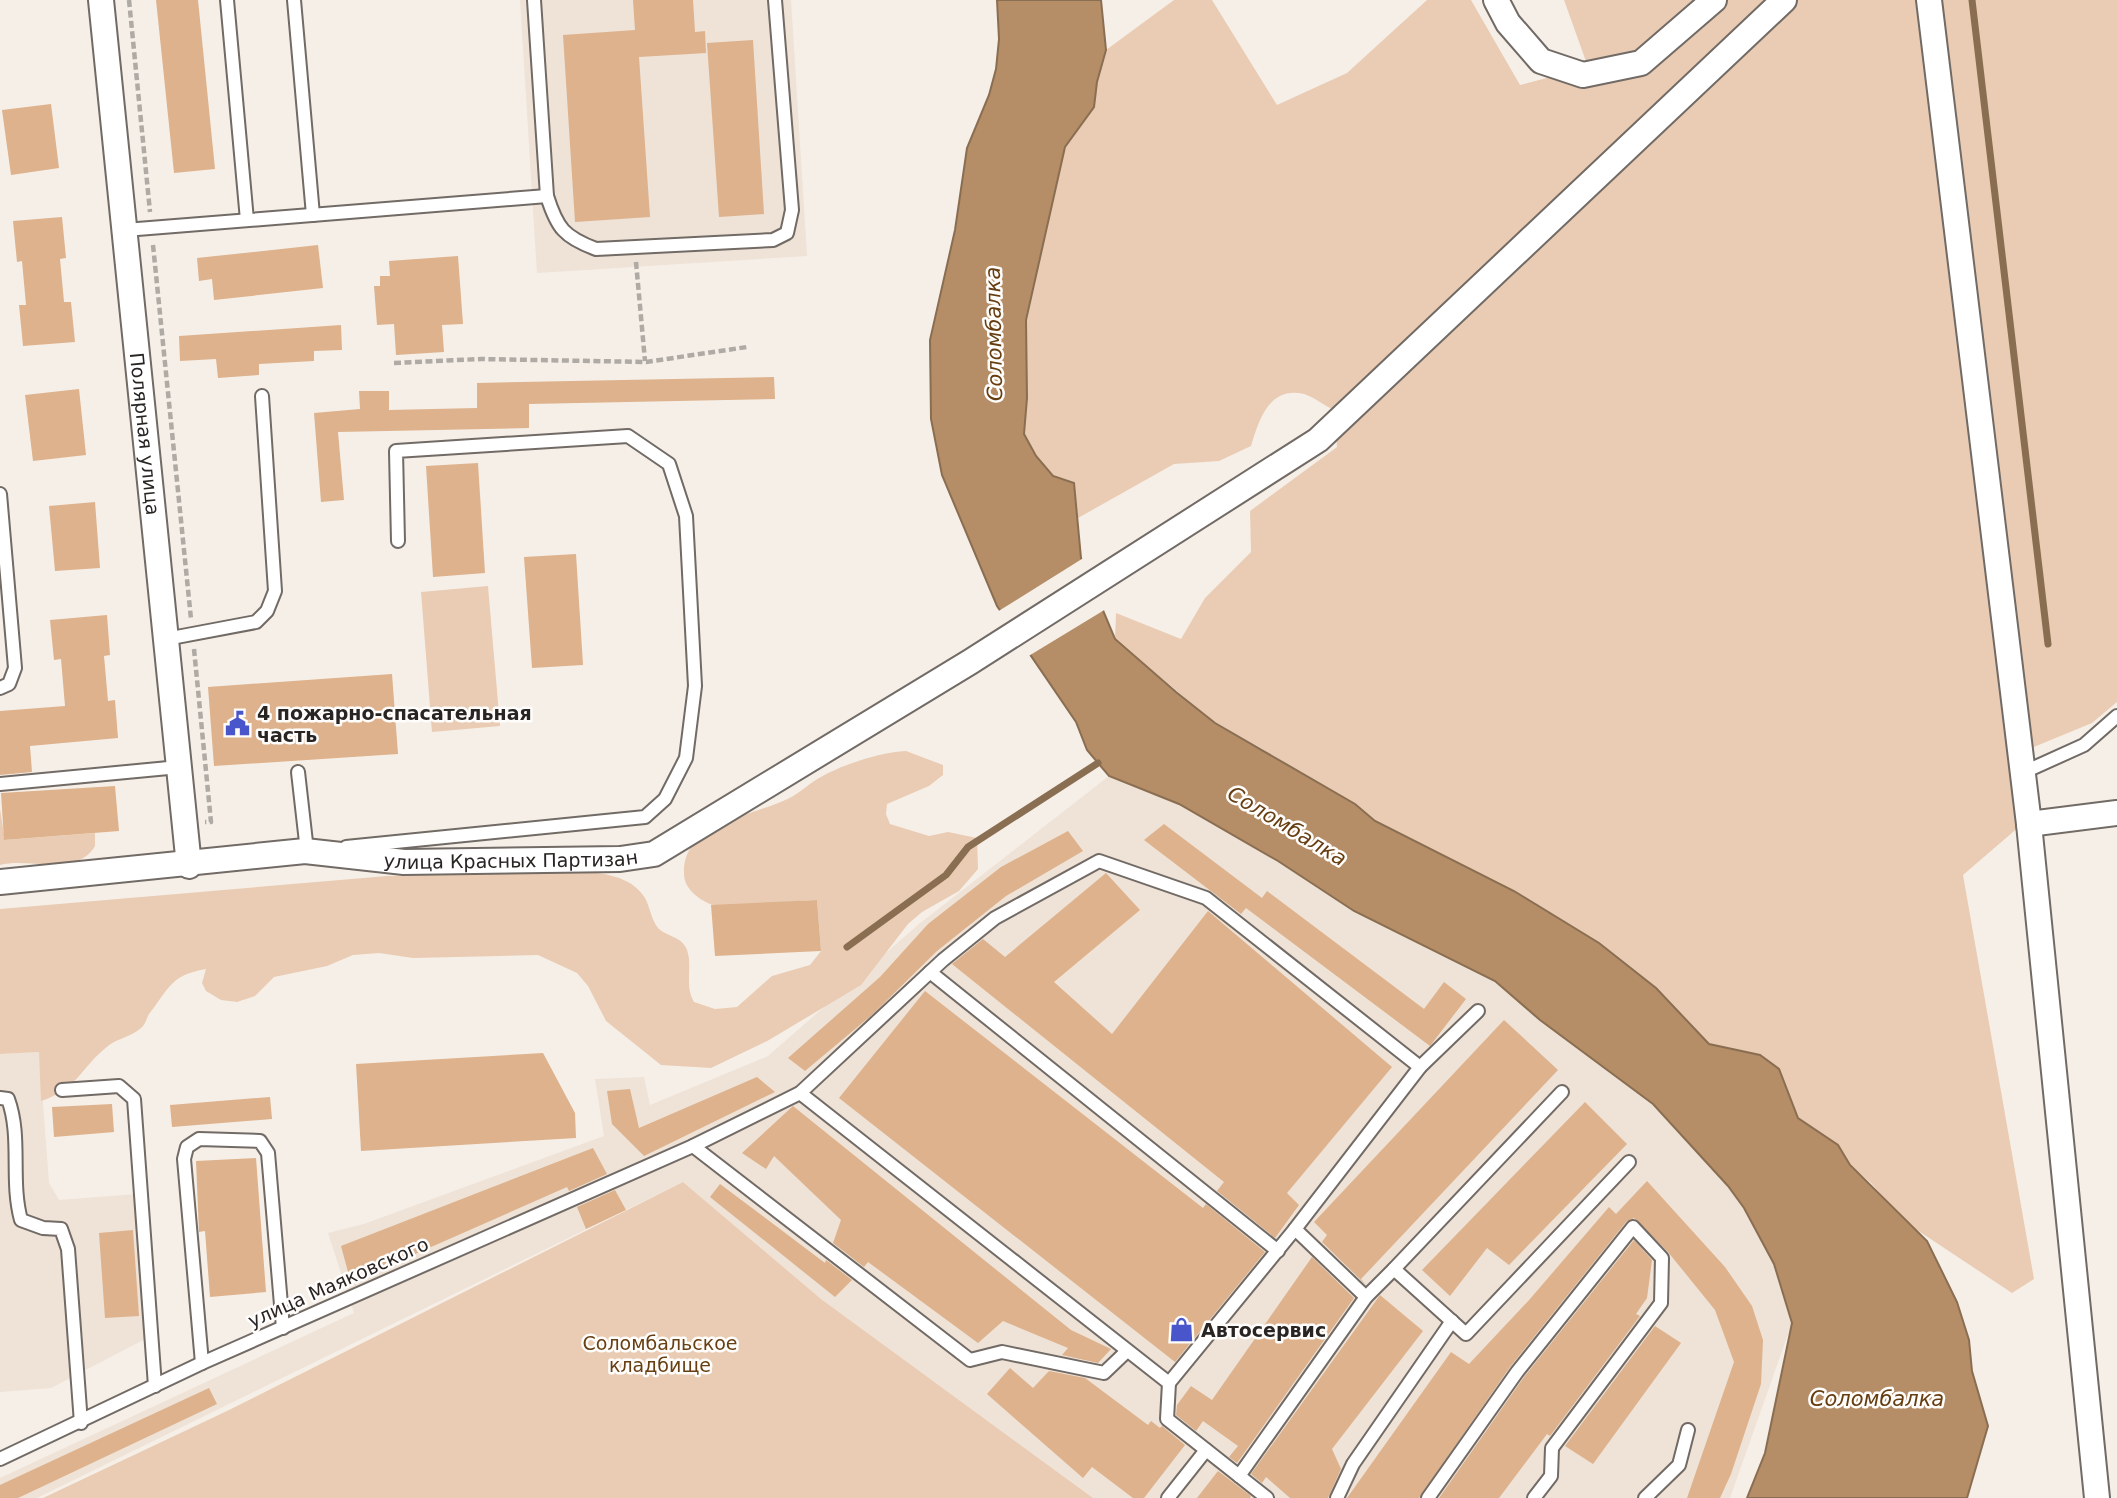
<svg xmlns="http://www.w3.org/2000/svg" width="2117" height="1498" font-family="'DejaVu Sans',sans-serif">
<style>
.built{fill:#efe2d6}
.green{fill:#e9ccb3}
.water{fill:#b58d67;stroke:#8a6e52;stroke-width:2}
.pier{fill:#f6efe8}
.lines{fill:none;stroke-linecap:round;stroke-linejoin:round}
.stream{stroke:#8a6e52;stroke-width:7}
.building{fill:#ddb28c}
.lane-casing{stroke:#716a65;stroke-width:16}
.street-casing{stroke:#716a65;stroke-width:28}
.path{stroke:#b0aaa5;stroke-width:4.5;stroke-dasharray:7 3.5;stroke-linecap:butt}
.lane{stroke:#fff;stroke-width:12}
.street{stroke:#fff;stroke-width:24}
.labels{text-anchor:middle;stroke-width:5;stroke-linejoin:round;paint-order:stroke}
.street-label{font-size:19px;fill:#272422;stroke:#fefdfc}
.poi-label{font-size:19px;font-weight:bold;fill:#272422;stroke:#fefdfc;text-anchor:start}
.park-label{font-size:19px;fill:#673e11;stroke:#fefdfc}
.water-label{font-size:21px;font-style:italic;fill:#663d10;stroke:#fefdfc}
</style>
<rect width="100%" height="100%" fill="#f6efe8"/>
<g class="built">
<path d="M 520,0 L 791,0 L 807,256 L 537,273 Z"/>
<path d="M 1109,776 L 1179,804 L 1278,861 L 1354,911 L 1495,981 L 1540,1020 L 1653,1104 L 1728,1186 L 1744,1208 L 1774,1264 L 1792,1323 L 1730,1498 L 1093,1498 L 821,1299 L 683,1182 L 37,1498 L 0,1498 L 0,1478 L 354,1313 L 328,1233 L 364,1224 L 604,1136 L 595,1079 L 644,1077 L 650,1105 L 768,1056 L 919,924 Z"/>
<path d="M 39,1052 L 49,1183 L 59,1200 L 137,1194 L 145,1339 L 51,1388 L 0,1392 L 0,1054 Z"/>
</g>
<g class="green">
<path d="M 1174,0 L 1212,0 L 1277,105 L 1347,73 L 1427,0 L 1471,0 L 1520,85 L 1588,67 L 1564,0 L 2117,0 L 2117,702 L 2092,723 L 2007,758 L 2020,826 L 1963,875 L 2034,1279 L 2012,1293 L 1905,1222 L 1871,1183 L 1850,1165 L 1838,1145 L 1798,1118 L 1788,1095 L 1760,1055 L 1709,1044 L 1656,988 L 1556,916 L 1446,856 L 1397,834 L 1261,748 L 1215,723 L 1115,639 L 1116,613 L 1181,639 L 1205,598 L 1251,552 L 1250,511 L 1337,447 L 1334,410 C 1325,406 1314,397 1304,394 C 1269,386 1259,420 1251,446 L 1219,461 L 1174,464 L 1078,518 L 1074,483 L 1053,476 L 1036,456 L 1024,434 L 1027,398 L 1026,320 L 1034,278 L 1065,147 L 1094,107 L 1097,82 L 1106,50 Z"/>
<path d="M 488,586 L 500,726 L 432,732 L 421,592 Z"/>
<path d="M 906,751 L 943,765 L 943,775 L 929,786 L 887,804 L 886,814 L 890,824 L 929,836 L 948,832 L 977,838 L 978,869 L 959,891 L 922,912 L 908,924 L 861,985 L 769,1040 L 711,1068 L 661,1065 L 606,1021 L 588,986 L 577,973 L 538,955 L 413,958 L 379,953 L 353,955 L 327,966 L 274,977 L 255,996 L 237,1002 L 221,1000 L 206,991 L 202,983 L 206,969 C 170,975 169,989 149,1014 C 146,1019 146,1024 141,1028 C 131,1037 118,1038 108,1046 C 81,1067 78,1089 41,1101 L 39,1052 L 0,1054 L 0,909 L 387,876 L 578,871 C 601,873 631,875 645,898 C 650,907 651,919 658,928 C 667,937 682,936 687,950 C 693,967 684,985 694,1002 L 715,1009 L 737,1007 L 772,976 L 810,965 L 821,951 L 817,900 C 799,900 720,909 710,904 C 698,899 684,888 684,874 C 682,824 747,817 783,801 C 797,796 807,785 819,778 C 841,765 881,752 906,751 Z"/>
<path d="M 0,809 L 5,840 L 95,833 L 95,846 C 76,878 29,857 0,865 Z"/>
<path d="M 683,1182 L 821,1299 L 1093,1498 L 43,1498 L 227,1411 Z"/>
</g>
<path class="water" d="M 997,0 L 1101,0 L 1106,50 L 1097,82 L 1094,107 L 1065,147 L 1026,320 L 1027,398 L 1024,434 L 1036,456 L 1053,476 L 1074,483 L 1081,558 L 1115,639 L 1176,692 L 1215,723 L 1355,804 L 1375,821 L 1514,891 L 1599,943 L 1656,988 L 1709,1044 L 1760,1055 L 1779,1069 L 1798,1118 L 1838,1145 L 1850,1165 L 1927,1241 L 1957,1302 L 1969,1340 L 1972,1371 L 1988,1426 L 1967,1498 L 1747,1498 L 1765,1453 L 1792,1323 L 1774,1264 L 1744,1208 L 1728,1186 L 1653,1104 L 1540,1020 L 1495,981 L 1354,911 L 1278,861 L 1179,804 L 1109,776 L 1087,750 L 1076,722 L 997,606 L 942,475 L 931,419 L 930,340 L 955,230 L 967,148 L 989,95 L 996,69 L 999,39 Z"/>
<path class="pier" d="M 1085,557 L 1106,609 L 1027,657 L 997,612 Z"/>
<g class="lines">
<g class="stream">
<path d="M 1972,0 L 2048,644"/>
<path d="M 847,947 L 946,875 L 968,847 L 1098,763"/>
</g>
</g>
<g class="building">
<path d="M 156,0 L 198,0 L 215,169 L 174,173 Z"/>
<path d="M 633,0 L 693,0 L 695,32 L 705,31 L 706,53 L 639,57 L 650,217 L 575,222 L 563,35 L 635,30 Z"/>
<path d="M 753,40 L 764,214 L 719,217 L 707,43 Z"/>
<path d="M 51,104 L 59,168 L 11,175 L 2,110 Z"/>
<path d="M 62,217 L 66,258 L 60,259 L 64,302 L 71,302 L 75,342 L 23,346 L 19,305 L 26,305 L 22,261 L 17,262 L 13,221 Z"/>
<path d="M 318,245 L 323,288 L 214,300 L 212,279 L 199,281 L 197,258 Z"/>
<path d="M 458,256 L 463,324 L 442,325 L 444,352 L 396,355 L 394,324 L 377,325 L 374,286 L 380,286 L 380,276 L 390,276 L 389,261 Z"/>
<path d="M 341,325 L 342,350 L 314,351 L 314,361 L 259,364 L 259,375 L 218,378 L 216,359 L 180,361 L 179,336 Z"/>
<path d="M 774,377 L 775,399 L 529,404 L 529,428 L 338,432 L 344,500 L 321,502 L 314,413 L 360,409 L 359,391 L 389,391 L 389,410 L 477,408 L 477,383 Z"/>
<path d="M 79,389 L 86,455 L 33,461 L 25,395 Z"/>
<path d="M 478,463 L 485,573 L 433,577 L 426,466 Z"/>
<path d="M 95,502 L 100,568 L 55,571 L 49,506 Z"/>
<path d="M 576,554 L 583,665 L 532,668 L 524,557 Z"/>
<path d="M 107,615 L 110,655 L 104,656 L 108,701 L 115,700 L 118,738 L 30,746 L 32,772 L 0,775 L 0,711 L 65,706 L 61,659 L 54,660 L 50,620 Z"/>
<path d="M 392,674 L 398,754 L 214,766 L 208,687 Z"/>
<path d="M 115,786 L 119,831 L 4,840 L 1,793 Z"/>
<path d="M 1164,824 L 1262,898 L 1267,891 L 1424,1009 L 1444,982 L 1466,999 L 1430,1046 L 1246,908 L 1241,914 L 1144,840 Z"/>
<path d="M 1068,831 L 1083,851 L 1006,896 L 937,951 L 873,1014 L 805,1071 L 788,1058 L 880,977 L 928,924 L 1001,867 Z"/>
<path d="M 1106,873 L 1140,910 L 1054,982 L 1112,1034 L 1208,911 L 1392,1067 L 1287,1193 L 1299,1205 L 1275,1238 L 1217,1191 L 1224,1182 L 952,964 L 983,939 L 1005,957 Z"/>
<path d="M 817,900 L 821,951 L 715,956 L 711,905 Z"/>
<path d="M 925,991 L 1203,1208 L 1206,1204 L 1265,1252 L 1175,1362 L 839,1098 Z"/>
<path d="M 1504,1020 L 1558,1070 L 1361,1279 L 1366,1285 L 1322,1242 L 1327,1235 L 1314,1222 Z"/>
<path d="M 543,1053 L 575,1113 L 576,1138 L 361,1151 L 356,1064 Z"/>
<path d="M 757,1077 L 775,1092 L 644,1156 L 612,1124 L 607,1091 L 630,1089 L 639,1128 Z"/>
<path d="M 270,1097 L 272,1119 L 172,1127 L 170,1105 Z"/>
<path d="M 1585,1102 L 1627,1144 L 1509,1265 L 1487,1248 L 1450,1296 L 1422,1270 Z"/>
<path d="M 112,1104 L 114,1132 L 54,1137 L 52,1107 Z"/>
<path d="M 793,1106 L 1071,1330 L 1111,1349 L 1098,1363 L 1062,1355 L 1068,1348 L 1003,1321 L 978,1343 L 868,1262 L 864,1267 L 833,1243 L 841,1220 L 774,1156 L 766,1169 L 742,1153 Z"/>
<path d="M 593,1148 L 607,1174 L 569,1191 L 567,1187 L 397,1262 L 348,1272 L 341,1246 Z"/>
<path d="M 256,1158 L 266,1292 L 210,1297 L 205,1231 L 199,1232 L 196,1161 Z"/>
<path d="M 1647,1181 L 1725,1267 L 1752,1306 L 1763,1340 L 1761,1384 L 1731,1474 L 1720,1498 L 1687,1498 L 1734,1362 L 1715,1310 L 1668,1252 L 1634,1218 L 1626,1222 L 1510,1367 L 1419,1498 L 1347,1498 L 1451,1352 L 1469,1364 L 1530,1299 L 1609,1207 L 1616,1214 Z"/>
<path d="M 720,1184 L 825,1263 L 826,1260 L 852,1280 L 835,1297 L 710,1197 Z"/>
<path d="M 615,1190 L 626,1210 L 586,1229 L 577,1207 Z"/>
<path d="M 133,1230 L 139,1316 L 105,1318 L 99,1233 Z"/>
<path d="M 1634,1240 L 1652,1260 L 1647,1298 L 1636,1314 L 1640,1316 L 1550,1436 L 1547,1434 L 1499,1498 L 1439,1498 L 1524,1377 Z"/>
<path d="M 1312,1257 L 1354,1298 L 1237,1463 L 1229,1457 L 1238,1446 L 1203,1421 L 1196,1431 L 1176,1415 L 1177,1405 L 1191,1386 L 1212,1400 Z"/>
<path d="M 1380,1295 L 1423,1331 L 1332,1449 L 1341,1469 L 1328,1498 L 1290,1498 L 1266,1477 L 1262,1483 L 1251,1474 Z"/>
<path d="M 1655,1326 L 1681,1343 L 1593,1464 L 1565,1446 Z"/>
<path d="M 1010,1368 L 1033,1388 L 1049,1371 L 1085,1378 L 1148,1425 L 1151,1421 L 1160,1428 L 1162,1426 L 1185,1445 L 1144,1498 L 1133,1498 L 1092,1467 L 1083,1478 L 987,1394 Z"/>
<path d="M 209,1388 L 217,1404 L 18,1498 L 0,1498 L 0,1485 Z"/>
<path d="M 1218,1471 L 1251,1496 L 1250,1498 L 1197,1498 Z"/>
</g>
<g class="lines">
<defs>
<g id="lane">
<path d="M 227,0 L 247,220"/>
<path d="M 294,0 L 313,215"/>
<path d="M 534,0 L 547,196 C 557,228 564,237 596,249 L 773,240 L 787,233 L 792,210 L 775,0"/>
<path d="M 125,230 L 547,196"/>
<path d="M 0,494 L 15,668 L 9,684 L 0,688"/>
<path d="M 166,639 L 256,622 L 267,611 L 275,591 L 262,396"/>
<path d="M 298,772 L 307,851"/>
<path d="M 2022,773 L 2084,745 L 2117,716"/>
<path d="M 0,784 L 179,767"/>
<path d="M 346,847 L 645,817 L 665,799 L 686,758 L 695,686 L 686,516 L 669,464 L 628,436 L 396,451 L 398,541"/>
<path d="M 930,972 L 1278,1251"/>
<path d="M 1420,1067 L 1478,1011"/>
<path d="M 62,1090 L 119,1086 L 134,1099 L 155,1386"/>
<path d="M 800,1093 L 1169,1383 L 1295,1229"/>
<path d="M 0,1098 L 8,1099 C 22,1137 10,1180 21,1220 L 43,1228 L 61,1229 L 68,1249 L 81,1423"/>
<path d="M 693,1146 L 970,1360 L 1002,1352 L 1104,1373 L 1127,1351"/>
<path d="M 1394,1269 L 1562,1092"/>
<path d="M 202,1363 L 184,1159 L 187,1147 L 199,1139 L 260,1141 L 268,1153 L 283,1328"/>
<path d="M 1169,1383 L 1167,1419 L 1267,1498"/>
<path d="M 0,1459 L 202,1363 L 693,1146 L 800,1093 L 943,960 L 995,918 L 1099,861 L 1206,898 L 1420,1067 L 1295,1229 L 1366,1297 L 1394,1269 L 1466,1334 L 1629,1162"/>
<path d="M 1239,1476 L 1366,1297"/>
<path d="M 1168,1498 L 1206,1450"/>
<path d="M 1337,1498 L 1353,1464 L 1452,1321"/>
<path d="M 1428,1498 L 1517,1372 L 1633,1227 L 1662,1258 L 1661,1303 L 1552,1448 L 1551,1476 L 1534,1498"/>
<path d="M 1645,1498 L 1679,1465 L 1688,1430"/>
</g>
<g id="street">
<path id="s1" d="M 101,0 L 189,866"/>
<path d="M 1496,0 L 1508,23 L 1541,61 L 1583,75 L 1641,63 L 1714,0"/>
<path d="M 1929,0 L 2029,824 L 2097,1498"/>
<path d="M 2029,824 L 2117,813"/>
<path id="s2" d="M 0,882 L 305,851 L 404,862 L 620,859 L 654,854 L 970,662 L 1318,440 L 1784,0"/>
</g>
</defs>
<use href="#lane" class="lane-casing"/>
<use href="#street" class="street-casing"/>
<g class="path">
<path d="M 129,0 L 150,212"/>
<path d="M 153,245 L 191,619"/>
<path d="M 636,262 L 645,361"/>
<path d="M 394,363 L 481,359 L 646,362 L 747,347"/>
<path d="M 194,649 L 211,822 L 205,822"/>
</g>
<use href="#lane" class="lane"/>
<use href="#street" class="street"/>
</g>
<defs>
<symbol id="civic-bare" viewBox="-9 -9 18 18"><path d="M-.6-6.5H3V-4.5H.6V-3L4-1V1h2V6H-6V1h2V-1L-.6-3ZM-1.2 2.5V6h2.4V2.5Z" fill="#4955ca" stroke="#fefdfc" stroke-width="2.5" paint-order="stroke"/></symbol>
<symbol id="shop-bare" viewBox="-9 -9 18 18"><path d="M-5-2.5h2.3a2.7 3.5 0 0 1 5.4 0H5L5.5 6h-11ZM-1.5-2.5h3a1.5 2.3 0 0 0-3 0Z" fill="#4955ca" stroke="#fefdfc" stroke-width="2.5" paint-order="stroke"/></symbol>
</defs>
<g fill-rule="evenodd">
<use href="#civic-bare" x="220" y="706" width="35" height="35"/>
<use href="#shop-bare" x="1164" y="1312" width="35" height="35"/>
</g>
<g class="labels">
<g class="street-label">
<text dy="7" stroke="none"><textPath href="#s1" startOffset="436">Полярная улица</textPath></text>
<text dy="7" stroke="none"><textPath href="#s2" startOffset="513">улица Красных Партизан</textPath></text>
<text transform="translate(338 1282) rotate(-24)" y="7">улица Маяковского</text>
</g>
<g class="poi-label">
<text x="257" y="720">4 пожарно-спасательная<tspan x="257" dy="22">часть</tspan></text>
<text x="1201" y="1337">Автосервис</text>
</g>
<g class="park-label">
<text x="660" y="1350">Соломбальское<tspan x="660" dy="22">кладбище</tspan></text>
</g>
<g class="water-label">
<text transform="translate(994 334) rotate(-91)" y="7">Соломбалка</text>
<text transform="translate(1287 826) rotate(31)" y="7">Соломбалка</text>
<text x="1877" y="1406">Соломбалка</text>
</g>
</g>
</svg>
